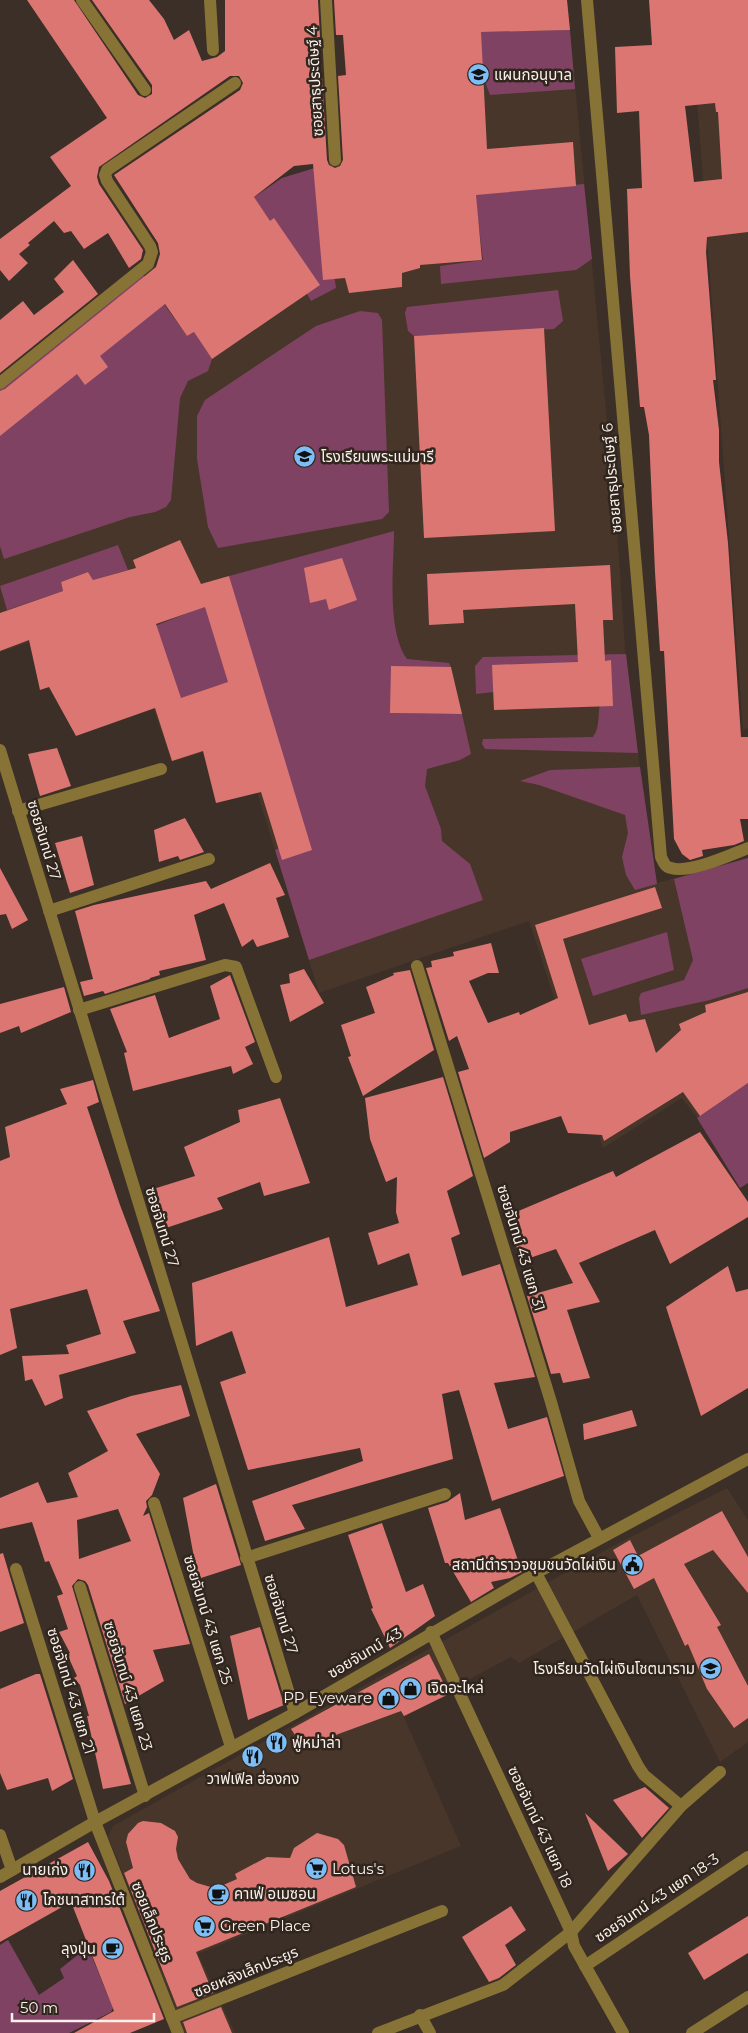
<svg xmlns="http://www.w3.org/2000/svg" width="748" height="2033" font-family="Montserrat,'Noto Sans Thai',sans-serif">
<style>
.built{fill:#48362a}
.green{fill:#804263}
.building{fill:#dc7672;fill-rule:evenodd}
.lines{fill:none;stroke-linecap:round;stroke-linejoin:round}
.minor{stroke:#867335;stroke-width:12}
.tertiary{stroke:#867335;stroke-width:12}
.labels{text-anchor:middle;stroke-width:5;stroke-linejoin:round;paint-order:stroke}
.poi-label{font-size:15px;fill:#f9f1ec;stroke:#31261d;text-anchor:start}
.street-label{font-size:15px;fill:#f9f1ec;stroke:#31261d}
</style>
<rect width="100%" height="100%" fill="#3b2f27"/>
<g class="built">
<path d="M 377,0 L 567,0 L 617,528 L 627,678 L 657,883 L 748,858 L 748,1083 L 697,1118 L 682,1098 L 603,1148 L 529,921 L 319,993 L 241,740 L 172,762 L 120,612 L 0,652 L 0,387 L 130,283 L 282,178 L 347,158 Z"/>
<path d="M 748,0 L 748,728 L 743,730 L 696,85 Z"/>
<path d="M 727,1488 L 748,1520 L 748,1742 L 720,1762 L 637,1595 L 519,1663 L 511,1657 L 468,1680 L 449,1694 L 404,1717 L 461,1846 L 198,1954 L 235,2033 L 184,2033 L 159,1971 L 162,1968 L 108,1837 L 113,1826 L 611,1547 Z"/>
</g>
<g class="green">
<path d="M 570,30 L 575,89 L 490,95 L 475,55 L 422,33 Z"/>
<path d="M 318,167 L 336,288 L 311,301 L 253,198 L 282,178 Z"/>
<path d="M 584,184 L 592,259 L 576,270 L 441,284 L 440,266 L 483,260 L 475,194 Z"/>
<path d="M 143,275 L 187,336 L 194,332 L 212,359 L 208,371 L 188,381 L 180,398 L 171,500 L 166,507 L 155,512 L 130,517 L 4,559 L 0,546 L 0,387 Z"/>
<path d="M 558,290 L 563,321 L 554,329 L 414,336 L 408,331 L 405,313 L 407,307 Z"/>
<path d="M 360,311 L 378,313 L 382,320 L 389,512 L 382,519 L 218,548 L 208,527 L 197,459 L 197,416 L 205,400 L 316,326 Z"/>
<path d="M 394,531 C 394,566 386,629 407,659 L 449,663 L 451,667 L 390,713 L 462,714 L 471,754 L 460,760 L 427,769 L 425,786 L 441,829 L 442,841 L 470,864 L 483,900 L 309,960 L 275,850 L 302,840 L 229,576 Z"/>
<path d="M 118,545 L 128,570 L 93,580 L 88,572 L 61,582 L 63,591 L 7,610 L 0,586 Z"/>
<path d="M 210,604 L 252,737 L 184,748 L 150,628 Z"/>
<path d="M 626,654 L 638,753 L 485,749 L 482,744 L 483,739 L 593,737 C 601,726 597,713 601,699 L 594,694 L 493,692 L 476,694 L 475,666 L 483,657 Z"/>
<path d="M 640,767 L 657,884 L 635,890 L 626,875 L 622,857 L 628,833 L 625,815 L 539,785 L 520,781 L 550,770 Z"/>
<path d="M 748,858 L 748,988 L 710,1000 L 641,1015 L 639,998 L 641,993 L 684,980 L 693,960 L 674,879 Z"/>
<path d="M 667,932 L 674,970 L 593,996 L 581,959 Z"/>
<path d="M 748,1083 L 748,1183 L 740,1188 L 697,1118 Z"/>
<path d="M 8,1940 L 39,1995 L 64,1978 L 60,1969 L 88,1947 L 113,2008 L 111,2012 L 69,2033 L 0,2033 L 0,1945 Z"/>
</g>
<g class="building">
<path d="M 27,0 L 74,0 L 138,95 L 145,98 L 152,94 L 152,85 L 92,0 L 149,0 L 164,19 L 174,40 L 189,30 L 202,61 L 217,57 L 225,51 L 225,0 L 318,0 L 320,37 L 307,38 L 312,78 L 322,77 L 327,160 L 329,165 L 335,168 L 340,166 L 343,160 L 338,76 L 346,75 L 343,35 L 336,35 L 334,0 L 567,0 L 570,30 L 481,32 L 487,149 L 573,142 L 576,186 L 476,195 L 482,260 L 420,265 L 420,268 L 402,273 L 402,287 L 349,293 L 345,278 L 323,280 L 313,164 L 294,166 L 254,197 L 270,221 L 274,218 L 320,285 L 212,359 L 194,332 L 187,336 L 165,304 L 100,356 L 108,367 L 85,385 L 77,374 L 0,436 L 0,391 L 5,389 L 156,267 L 160,254 L 158,243 L 114,175 L 240,90 L 243,83 L 239,76 L 230,76 L 99,167 L 97,177 L 99,184 L 143,250 L 141,259 L 129,268 L 108,233 L 84,249 L 71,231 L 64,233 L 54,221 L 28,243 L 30,245 L 19,254 L 28,263 L 9,281 L 0,270 L 0,239 L 71,186 L 50,157 L 107,118 Z"/>
<path d="M 649,0 L 748,0 L 748,232 L 707,237 L 706,252 L 716,380 L 713,380 L 719,430 L 719,462 L 728,543 L 741,737 L 748,737 L 748,819 L 740,819 L 744,841 L 734,845 L 702,850 L 703,856 L 690,860 L 682,854 L 674,839 L 664,651 L 660,651 L 655,572 L 649,435 L 644,407 L 640,407 L 630,276 L 627,189 L 642,188 L 639,111 L 617,113 L 615,47 L 652,45 ZM 715,103 L 716,112 L 718,112 L 722,179 L 694,182 L 685,106 Z"/>
<path d="M 73,260 L 98,294 L 0,373 L 0,320 L 23,301 L 34,315 L 64,292 L 54,279 Z"/>
<path d="M 544,328 L 555,531 L 424,538 L 414,336 Z"/>
<path d="M 180,540 L 201,584 L 229,576 L 312,850 L 282,860 L 261,792 L 216,803 L 203,751 L 172,761 L 155,708 L 76,736 L 49,687 L 40,690 L 29,640 L 0,651 L 0,613 L 63,591 L 61,582 L 88,572 L 93,580 L 136,568 L 133,560 ZM 205,607 L 228,682 L 181,698 L 156,624 Z"/>
<path d="M 342,558 L 357,600 L 329,610 L 326,599 L 310,603 L 304,568 Z"/>
<path d="M 610,565 L 613,620 L 603,620 L 605,661 L 611,660 L 613,706 L 494,710 L 492,665 L 578,662 L 575,604 L 463,610 L 464,623 L 429,625 L 427,574 Z"/>
<path d="M 391,666 L 451,667 L 462,714 L 390,713 Z"/>
<path d="M 57,748 L 71,786 L 40,796 L 28,754 Z"/>
<path d="M 185,818 L 204,852 L 180,860 L 178,856 L 159,862 L 154,830 Z"/>
<path d="M 82,836 L 94,885 L 70,893 L 55,843 Z"/>
<path d="M 270,863 L 285,895 L 276,898 L 289,937 L 257,947 L 253,939 L 242,947 L 224,903 L 194,915 L 206,960 L 159,971 L 160,975 L 150,978 L 150,979 L 105,994 L 103,991 L 84,996 L 80,982 L 93,979 L 75,911 L 94,905 L 206,881 L 211,889 Z"/>
<path d="M 0,868 L 28,920 L 12,929 L 6,914 L 0,915 Z"/>
<path d="M 655,887 L 662,908 L 563,939 L 589,1025 L 626,1014 L 629,1022 L 645,1019 L 656,1053 L 681,1030 L 679,1024 L 706,1012 L 705,1005 L 748,992 L 748,1083 L 700,1116 L 683,1092 L 604,1141 L 602,1135 L 568,1133 L 561,1116 L 510,1132 L 510,1142 L 484,1158 L 458,1072 L 469,1069 L 457,1036 L 449,1041 L 426,968 L 432,967 L 431,961 L 454,956 L 453,952 L 491,943 L 499,973 L 488,973 L 469,981 L 488,1023 L 519,1012 L 520,1015 L 558,998 L 535,925 Z"/>
<path d="M 304,969 L 324,1003 L 290,1022 L 280,985 L 290,983 L 289,974 Z"/>
<path d="M 410,970 L 434,1050 L 363,1096 L 348,1057 L 351,1056 L 341,1025 L 375,1013 L 366,987 L 394,975 L 393,973 Z"/>
<path d="M 230,975 L 255,1042 L 245,1047 L 253,1064 L 233,1074 L 231,1066 L 133,1091 L 124,1053 L 127,1052 L 110,1009 L 155,995 L 169,1038 L 220,1019 L 210,986 Z"/>
<path d="M 64,987 L 71,1012 L 21,1033 L 19,1026 L 0,1033 L 0,1004 Z"/>
<path d="M 443,1077 L 473,1176 L 447,1191 L 460,1234 L 451,1238 L 462,1276 L 500,1264 L 535,1377 L 494,1383 L 508,1429 L 547,1417 L 564,1476 L 492,1501 L 459,1390 L 442,1394 L 453,1459 L 292,1505 L 305,1529 L 265,1541 L 252,1501 L 363,1461 L 360,1448 L 248,1470 L 220,1382 L 246,1373 L 232,1331 L 196,1346 L 192,1283 L 329,1237 L 346,1307 L 418,1285 L 409,1253 L 378,1265 L 368,1233 L 399,1223 L 396,1212 L 397,1177 L 386,1182 L 370,1139 L 365,1098 Z"/>
<path d="M 93,1080 L 99,1102 L 87,1107 L 120,1205 L 160,1311 L 123,1321 L 136,1353 L 59,1375 L 63,1398 L 45,1406 L 32,1379 L 25,1381 L 22,1356 L 69,1354 L 66,1345 L 101,1334 L 87,1289 L 10,1309 L 17,1348 L 0,1355 L 0,1161 L 10,1157 L 5,1127 L 67,1104 L 60,1089 Z"/>
<path d="M 280,1098 L 310,1183 L 264,1196 L 260,1182 L 217,1198 L 223,1209 L 163,1229 L 150,1190 L 195,1176 L 184,1147 L 240,1122 L 238,1110 Z"/>
<path d="M 700,1132 L 748,1202 L 748,1217 L 670,1264 L 655,1230 L 579,1263 L 600,1302 L 567,1310 L 590,1378 L 563,1383 L 560,1373 L 551,1374 L 527,1296 L 573,1283 L 556,1249 L 521,1261 L 509,1224 L 511,1223 L 509,1215 L 613,1171 L 616,1177 Z"/>
<path d="M 728,1266 L 736,1292 L 748,1289 L 748,1388 L 701,1416 L 666,1307 Z"/>
<path d="M 181,1385 L 190,1416 L 136,1434 L 160,1474 L 152,1495 L 146,1501 L 147,1507 L 143,1516 L 149,1513 L 190,1644 L 153,1650 L 164,1681 L 125,1704 L 88,1585 L 85,1581 L 78,1579 L 72,1586 L 131,1784 L 103,1789 L 87,1716 L 89,1716 L 80,1685 L 74,1678 L 77,1676 L 67,1654 L 70,1653 L 59,1632 L 68,1629 L 57,1596 L 63,1594 L 49,1561 L 45,1562 L 32,1522 L 0,1529 L 0,1498 L 38,1482 L 47,1503 L 78,1497 L 68,1473 L 108,1451 L 87,1411 L 131,1396 ZM 118,1509 L 131,1541 L 79,1559 L 77,1520 Z"/>
<path d="M 632,1410 L 637,1426 L 584,1440 L 583,1424 Z"/>
<path d="M 216,1484 L 241,1565 L 198,1579 L 183,1498 Z"/>
<path d="M 460,1493 L 465,1520 L 500,1508 L 522,1572 L 510,1578 L 491,1582 L 494,1588 L 471,1602 L 448,1563 L 445,1563 L 428,1508 L 447,1502 Z"/>
<path d="M 722,1511 L 748,1557 L 748,1593 L 713,1550 L 684,1564 L 721,1625 L 717,1627 L 748,1686 L 748,1718 L 734,1728 L 707,1689 L 688,1644 L 685,1646 L 654,1578 L 634,1589 L 613,1550 L 630,1540 L 638,1556 Z"/>
<path d="M 382,1523 L 406,1592 L 423,1584 L 435,1616 L 390,1648 L 371,1609 L 373,1608 L 348,1535 Z"/>
<path d="M 3,1553 L 24,1623 L 0,1632 L 0,1554 Z"/>
<path d="M 260,1627 L 284,1705 L 248,1720 L 230,1636 Z"/>
<path d="M 429,1654 L 449,1694 L 404,1716 L 401,1711 L 303,1747 L 291,1729 Z"/>
<path d="M 36,1674 L 40,1674 L 73,1779 L 52,1791 L 48,1778 L 7,1790 L 0,1773 L 0,1689 Z"/>
<path d="M 645,1787 L 669,1808 L 642,1838 L 613,1800 Z"/>
<path d="M 585,1813 L 628,1854 L 608,1871 Z"/>
<path d="M 143,1821 L 161,1823 L 175,1831 L 178,1837 L 176,1849 L 178,1859 L 190,1879 L 197,1883 L 214,1888 L 221,1886 L 237,1879 L 235,1874 L 267,1857 L 290,1858 L 294,1848 L 317,1833 L 338,1839 L 344,1845 L 356,1887 L 196,1952 L 213,1993 L 177,2007 L 124,1873 L 133,1868 L 126,1842 L 128,1834 L 138,1823 Z"/>
<path d="M 88,1842 L 109,1881 L 164,2019 L 130,2033 L 74,2033 L 114,2011 L 71,1902 L 0,1942 L 0,1891 Z"/>
<path d="M 511,1906 L 526,1930 L 505,1945 L 516,1965 L 499,1978 L 489,1982 L 462,1937 Z"/>
<path d="M 748,1916 L 748,1953 L 704,1980 L 688,1953 Z"/>
<path d="M 221,2007 L 232,2033 L 187,2033 L 183,2022 Z"/>
</g>
<g class="lines">
<g class="minor">
<path d="M 82,0 L 145,90"/>
<path d="M 210,0 L 213,50"/>
<path d="M 326,0 L 335,160"/>
<path d="M 587,0 L 661,857 C 664,863 665,867 671,868 C 689,874 730,855 748,848"/>
<path d="M 0,383 L 148,264 L 152,252 L 150,246 L 107,181 L 105,175 L 107,170 L 235,83"/>
<path d="M 18,811 L 161,769"/>
<path d="M 49,911 L 209,859"/>
<path d="M 417,966 L 551,1402 L 579,1501 L 599,1538"/>
<path d="M 79,1010 L 225,965 L 236,967 L 276,1077"/>
<path d="M 154,1503 L 231,1747"/>
<path d="M 246,1558 L 445,1494"/>
<path d="M 16,1569 L 95,1822 L 178,2033"/>
<path d="M 536,1573 L 638,1766 L 644,1775 L 681,1806"/>
<path d="M 80,1587 L 145,1796"/>
<path d="M 431,1632 L 571,1932 L 574,1946 L 623,2033"/>
<path d="M 0,1835 L 12,1870"/>
<path d="M 585,1966 L 748,1857"/>
<path d="M 420,2015 L 430,2033"/>
<path d="M 172,2018 L 442,1911"/>
<path d="M 378,2033 L 503,1985 L 571,1932 L 681,1806 L 720,1772"/>
<path d="M 692,2033 L 748,1997"/>
</g>
<g class="tertiary">
<path d="M 0,750 L 295,1713"/>
<path d="M 0,1877 L 95,1822 L 295,1713 L 536,1573 L 748,1459"/>
</g>
</g>
<defs>
<symbol id="school-disc" viewBox="-11 -11 22 22"><circle r="9.5" fill="#7bbef8" stroke="#31261d"/><path d="M0-5L7-2L0 1L-7-2ZM-4 1L0 2.5L4 1V4Q0 6-4 4Z" fill="#111"/></symbol>
<symbol id="civic-disc" viewBox="-11 -11 22 22"><circle r="9.5" fill="#7bbef8" stroke="#31261d"/><path d="M-.6-6.5H3V-4.5H.6V-3L4-1V1h2V6H-6V1h2V-1L-.6-3ZM-1.2 2.5V6h2.4V2.5Z" fill="#111"/></symbol>
<symbol id="shop-disc" viewBox="-11 -11 22 22"><circle r="9.5" fill="#7bbef8" stroke="#31261d"/><path d="M-5-2.5h2.3a2.7 3.5 0 0 1 5.4 0H5L5.5 6h-11ZM-1.5-2.5h3a1.5 2.3 0 0 0-3 0Z" fill="#111"/></symbol>
<symbol id="restaurant-disc" viewBox="-11 -11 22 22"><circle r="9.5" fill="#7bbef8" stroke="#31261d"/><path d="M-5-6h1v4h1v-4h1v4h1v-4h1v5L-1.5 .5V6h-2V.5L-5-1ZM5-6V6H3V1.5H1.5Q1.5-4 5-6Z" fill="#111"/></symbol>
<symbol id="supermarket-disc" viewBox="-11 -11 22 22"><circle r="9.5" fill="#7bbef8" stroke="#31261d"/><path d="M-6-5.5h2.5l.6 2H6L4.5 2H-2.5L-4.4-4H-6ZM-1.5 3.2a1.3 1.3 0 1 0 .1 0ZM3 3.2a1.3 1.3 0 1 0 .1 0Z" fill="#111"/></symbol>
<symbol id="cafe-disc" viewBox="-11 -11 22 22"><circle r="9.5" fill="#7bbef8" stroke="#31261d"/><path d="M-5.5-4.5H6V0H3Q3 3.5 0 3.5H-2.5Q-5.5 3.5-5.5 0ZM3-3.2v2h1.7v-2ZM-6 4.5H4V6H-6Z" fill="#111"/></symbol>
</defs>
<g fill-rule="evenodd">
<use href="#school-disc" x="466" y="62" width="25" height="25"/>
<use href="#school-disc" x="292" y="444" width="25" height="25"/>
<use href="#civic-disc" x="620" y="1552" width="25" height="25"/>
<use href="#school-disc" x="698" y="1656" width="25" height="25"/>
<use href="#shop-disc" x="398" y="1676" width="25" height="25"/>
<use href="#shop-disc" x="376" y="1686" width="25" height="25"/>
<use href="#restaurant-disc" x="264" y="1730" width="25" height="25"/>
<use href="#restaurant-disc" x="240" y="1744" width="25" height="25"/>
<use href="#supermarket-disc" x="304" y="1856" width="25" height="25"/>
<use href="#restaurant-disc" x="72" y="1858" width="25" height="25"/>
<use href="#cafe-disc" x="206" y="1882" width="25" height="25"/>
<use href="#restaurant-disc" x="14" y="1888" width="25" height="25"/>
<use href="#supermarket-disc" x="192" y="1914" width="25" height="25"/>
<use href="#cafe-disc" x="100" y="1936" width="25" height="25"/>
</g>
<g class="labels">
<g class="poi-label">
<text x="494" y="80">แผนกอนุบาล</text>
<text x="321" y="462">โรงเรียนพระแม่มารี</text>
<text x="616" y="1570" text-anchor="end">สถานีตำราวจชุมชนวัดไผ่เงิน</text>
<text x="695" y="1674" text-anchor="end">โรงเรียนวัดไผ่เงินโชตนาราม</text>
<text x="427" y="1693">เจิดอะไหล่</text>
<text x="372" y="1703" text-anchor="end">PP Eyeware</text>
<text x="292" y="1748">ฟู่หม่าล่า</text>
<text x="253" y="1784" text-anchor="middle">วาฟเฟิล ฮ่องกง</text>
<text x="332" y="1874">Lotus's</text>
<text x="68" y="1875" text-anchor="end">นายเก่ง</text>
<text x="234" y="1899">คาเฟ่ อเมซอน</text>
<text x="43" y="1905">โภชนาสาทรใต้</text>
<text x="220" y="1931">Green Place</text>
<text x="96" y="1954" text-anchor="end">ลุงปุ่น</text>
</g>
<g class="street-label">
<text transform="translate(315 81) rotate(-93)" y="5">ซอยสาธุประดิษฐ์ 4</text>
<text transform="translate(612 478) rotate(-95)" y="5">ซอยสาธุประดิษฐ์ 6</text>
<text transform="translate(44 840) rotate(73)" y="5">ซอยจันทน์ 27</text>
<text transform="translate(162 1227) rotate(73)" y="5">ซอยจันทน์ 27</text>
<text transform="translate(521 1248) rotate(73)" y="5">ซอยจันทน์ 43 แยก 31</text>
<text transform="translate(281 1614) rotate(73)" y="5">ซอยจันทน์ 27</text>
<text transform="translate(208 1620) rotate(73)" y="5">ซอยจันทน์ 43 แยก 25</text>
<text transform="translate(365 1653) rotate(-31)" y="5">ซอยจันทน์ 43</text>
<text transform="translate(128 1686) rotate(73)" y="5">ซอยจันทน์ 43 แยก 23</text>
<text transform="translate(71 1691) rotate(73)" y="5">ซอยจันทน์ 43 แยก 21</text>
<text transform="translate(540 1827) rotate(65)" y="5">ซอยจันทน์ 43 แยก 18</text>
<text transform="translate(657 1898) rotate(-34)" y="5">ซอยจันทน์ 43 แยก 18-3</text>
<text transform="translate(152 1922) rotate(68)" y="5">ซอยเล็กประยูร</text>
<text transform="translate(246 1972) rotate(-22)" y="5">ซอยหลังเล็กประยูร</text>
</g>
</g>
<path d="M12 2013v8h142v-8" fill="none" stroke="#f9f1ec" stroke-width="2.5"/>
<text x="20" y="2013" font-size="15" fill="#f9f1ec" stroke="#31261d" stroke-width="4" paint-order="stroke">50 m</text>
</svg>
